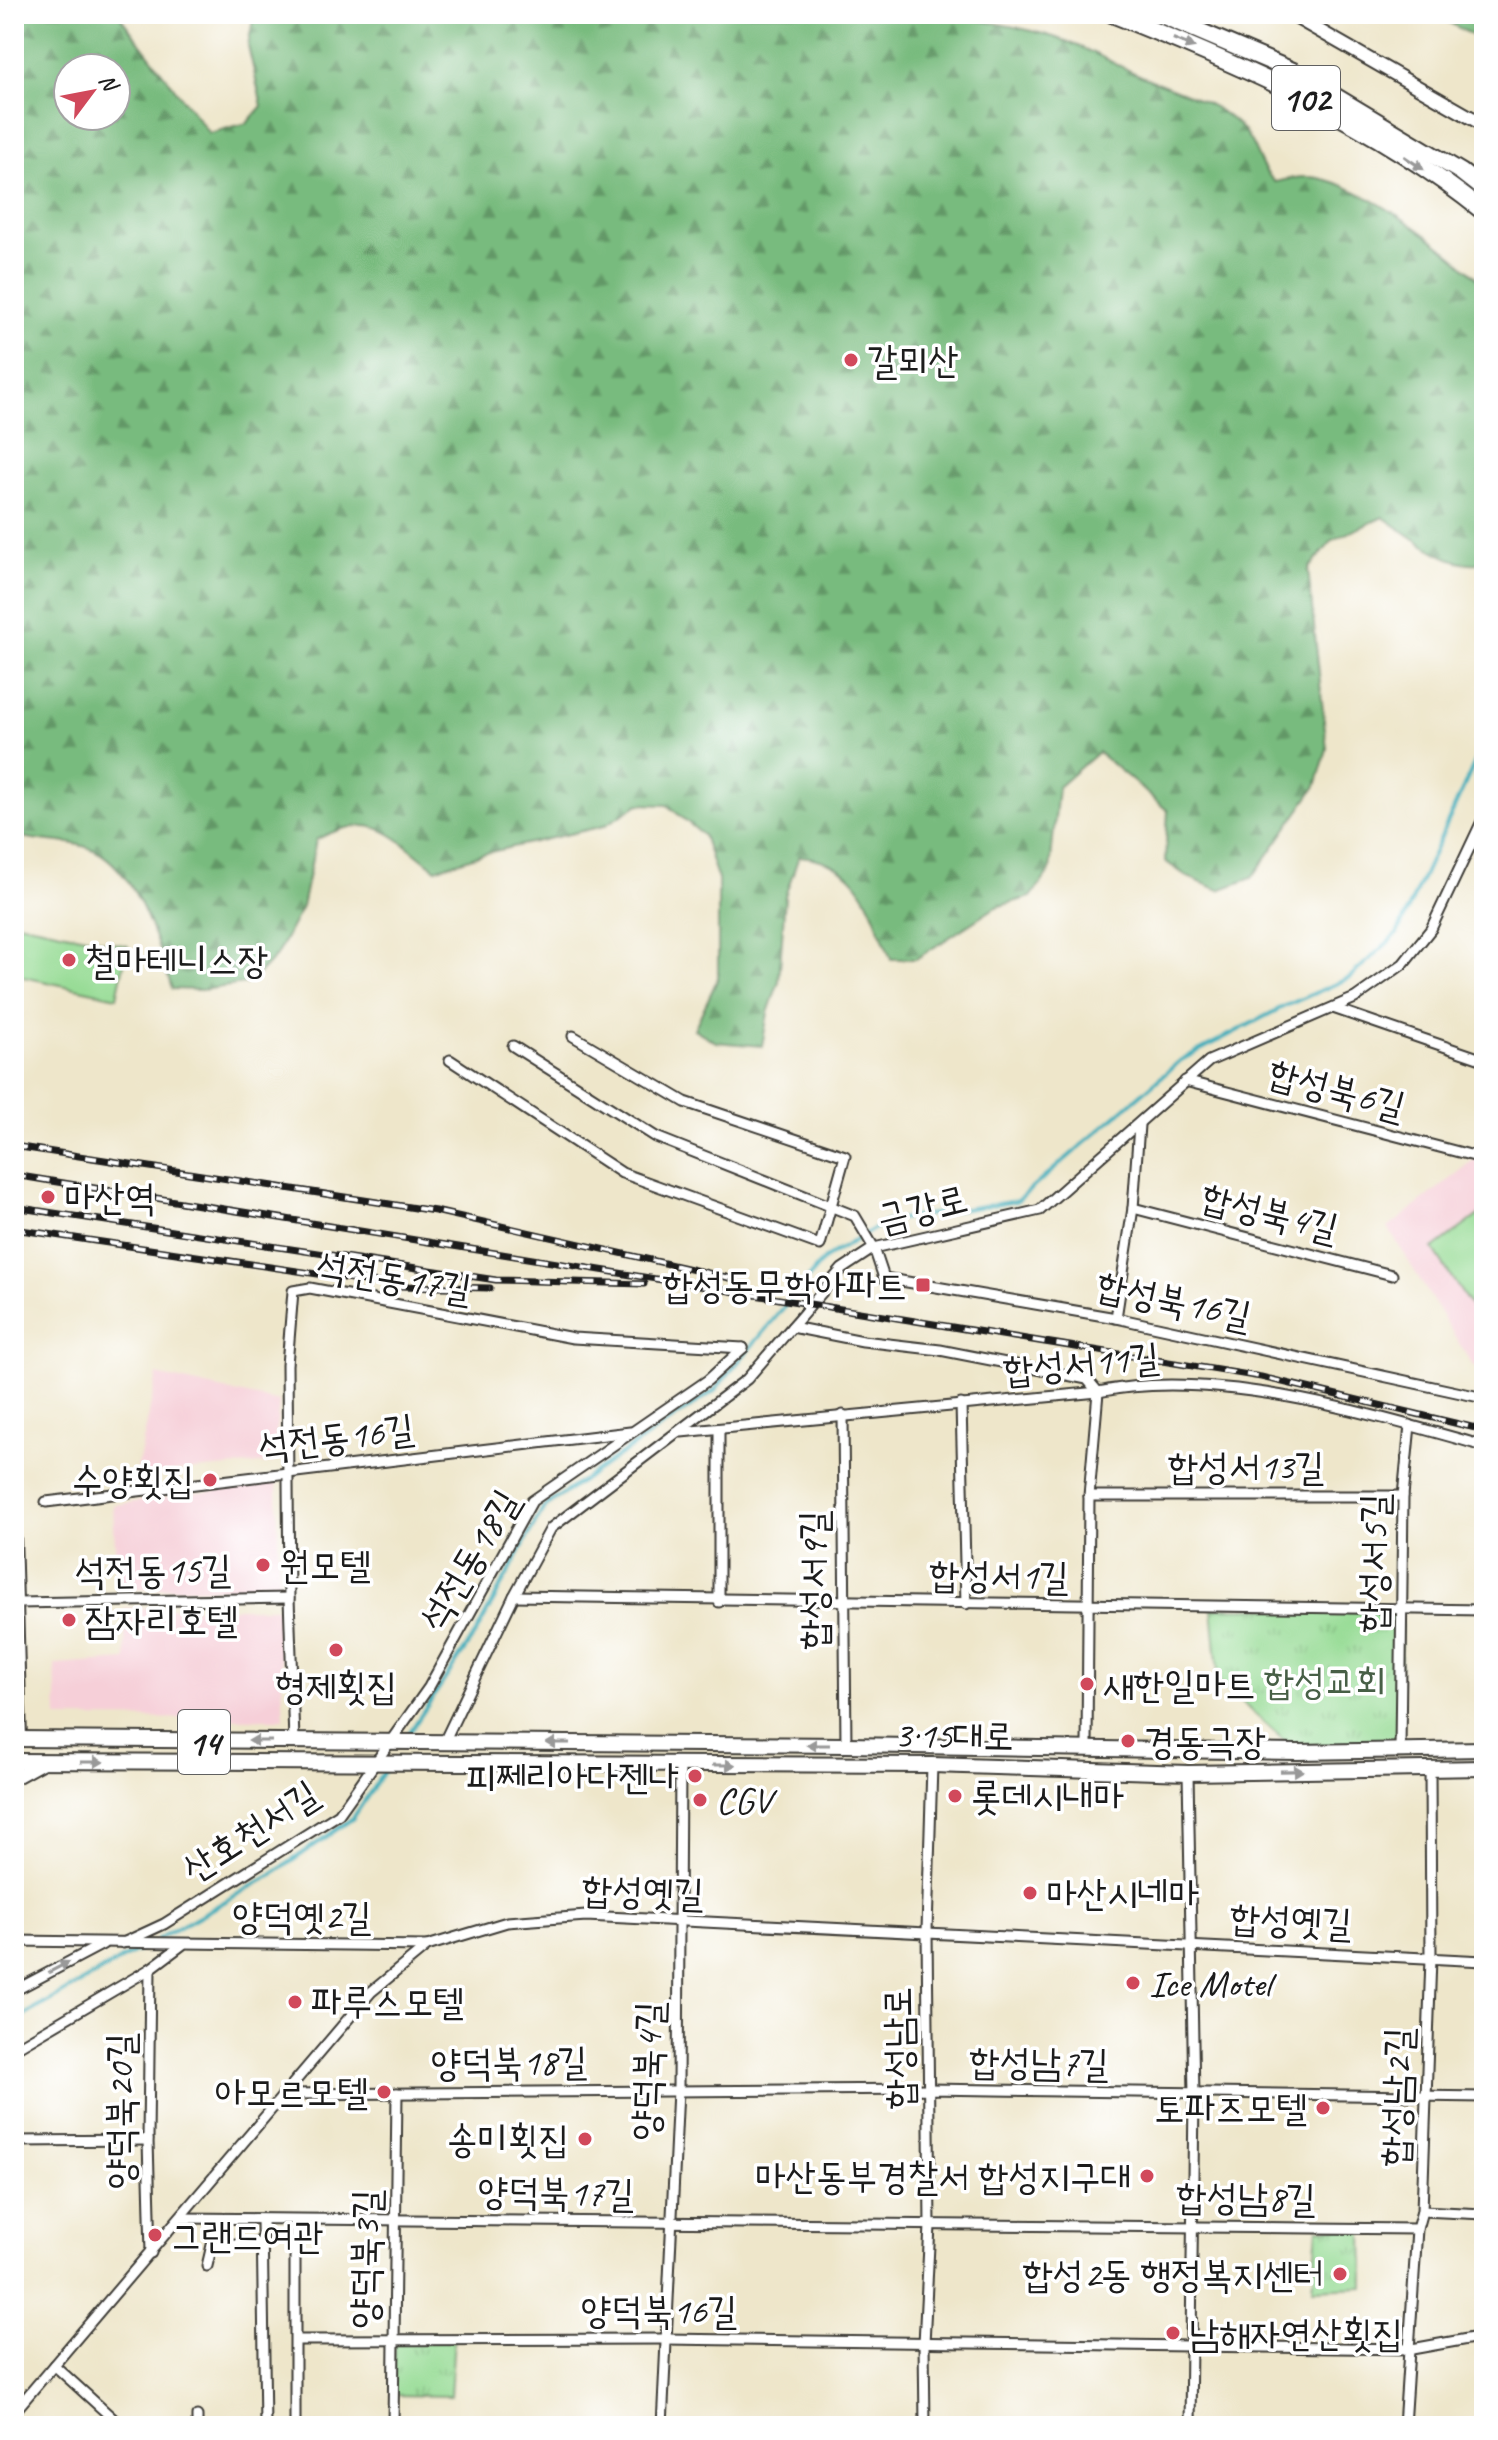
<svg xmlns="http://www.w3.org/2000/svg" width="1498" height="2440" font-family="Caveat,'Poor Story',sans-serif">
<style>
.built{fill:#f6cfd8}
.forest{fill:url(#forest-firs);stroke:#4a6c4d;stroke-width:2;fill-rule:evenodd}
.park{fill:url(#park-tufts);stroke:#597c58;stroke-width:2}
.garden{fill:#96db94;stroke:#597c58;stroke-width:2}
.lines{fill:none;stroke-linecap:round;stroke-linejoin:round}
.stream{stroke:#3faebc;stroke-width:4}
.minor-casing{stroke:#3c3a36;stroke-width:13}
.secondary-casing{stroke:#3c3a36;stroke-width:16}
.primary-casing{stroke:#3c3a36;stroke-width:18}
.motorway-casing{stroke:#3c3a36;stroke-width:20}
.minor{stroke:#fff;stroke-width:9}
.secondary{stroke:#fff;stroke-width:12}
.primary{stroke:#fff;stroke-width:14}
.motorway{stroke:#fff;stroke-width:16}
.rail-casing{stroke:#1c1c1c;stroke-width:7}
.rail{stroke:#fff;stroke-width:4;stroke-dasharray:12;stroke-linecap:butt}
.oneway{fill:#999}
.poi-dot{fill:#d1495b;stroke:#fff;stroke-width:3}
.labels{text-anchor:middle;stroke-width:7;stroke-linejoin:round;paint-order:stroke}
.shield{fill:#fff;stroke:#606060;stroke-width:2}
.shield-label{font-size:36px;font-weight:bold;fill:#1c1c1c}
.poi-label{font-size:38px;fill:#1c1c1c;stroke:#fff;text-anchor:start}
.street-label{font-size:38px;fill:#1c1c1c;stroke:#fff}
.park-label{font-size:38px;fill:#475f46;stroke:#fff}
</style>
<defs>
<pattern id="forest-firs" width="22" height="20" patternUnits="userSpaceOnUse" patternTransform="scale(2)"><rect width="22" height="20" fill="#78bb7e"/><path d="M5 1l3.5 6h-7zM16 11l3.5 6h-7z" fill="#629766"/></pattern>
<pattern id="park-tufts" width="24" height="20" patternUnits="userSpaceOnUse" patternTransform="scale(2)"><rect width="24" height="20" fill="#96db94"/><path d="M3 7l-1-3M5 7V3M7 7l1-3M15 17l-1-3M17 17v-4M19 17l1-3" fill="none" stroke="#81bb7f"/></pattern>
</defs>
<rect width="100%" height="100%" fill="#fff"/>
<filter id="ink" filterUnits="userSpaceOnUse"><feTurbulence type="fractalNoise" baseFrequency=".0125" numOctaves="2"/><feDisplacementMap in="SourceGraphic" scale="16" xChannelSelector="R" yChannelSelector="G"/><feConvolveMatrix kernelMatrix="1 2 1 2 8 2 1 2 1" color-interpolation-filters="sRGB"/></filter>
<filter id="wash" filterUnits="userSpaceOnUse"><feTurbulence type="fractalNoise" baseFrequency=".006" numOctaves="4" result="noise"/><feDisplacementMap in="SourceGraphic" scale="32" xChannelSelector="R" yChannelSelector="G"/><feGaussianBlur stdDeviation="1.8" result="paint"/><feColorMatrix in="noise" values="0 0 0 0 0 0 0 0 0 0 0 0 0 0 0 0 0 1.4 0 .05"/><feComposite in="paint" operator="in"/></filter>
<g filter="url(#wash)">
<rect width="100%" height="100%" fill="#eee6ca"/>
<g class="built">
<path d="M 1484,1152 L 1484,1370 L 1473,1366 L 1388,1228 Z"/>
<path d="M 157,1375 L 279,1402 L 273,1463 L 136,1475 Z"/>
<path d="M 277,1482 L 279,1589 L 117,1588 L 113,1505 Z"/>
<path d="M 124,1608 L 278,1608 L 284,1719 L 57,1718 L 55,1665 L 126,1660 Z"/>
</g>
<g class="forest">
<path d="M 14,14 L 118,14 L 209,133 L 247,123 L 262,106 L 248,46 L 254,14 L 945,14 C 979,21 1014,25 1047,35 C 1079,44 1107,60 1137,74 C 1172,90 1211,98 1240,127 C 1258,145 1256,165 1275,182 C 1290,179 1303,175 1318,178 C 1367,187 1450,249 1484,285 L 1484,562 C 1453,571 1408,534 1383,517 L 1333,540 L 1308,569 L 1327,749 L 1316,786 L 1252,878 L 1219,890 L 1188,877 L 1165,861 L 1168,811 L 1098,752 L 1058,787 L 1050,871 L 1031,897 L 996,907 L 916,959 L 891,959 C 870,908 863,861 799,856 L 785,896 L 779,981 L 768,1013 L 762,1046 L 716,1042 L 694,1029 L 718,978 L 718,880 L 703,835 L 667,805 L 639,804 L 604,826 L 482,854 L 436,869 C 390,834 375,809 316,840 L 302,907 L 276,956 L 250,983 L 201,990 L 172,989 C 158,946 138,871 94,850 C 71,839 39,843 14,835 ZM 68,68 L 116,68 L 116,116 L 68,116 Z"/>
<path d="M 1434,14 L 1484,14 L 1484,42 Z"/>
</g>
<g class="park">
<path d="M 1212,1608 L 1401,1610 L 1400,1750 L 1297,1752 L 1219,1682 Z"/>
<path d="M 1318,2228 L 1363,2228 L 1364,2287 L 1313,2289 Z"/>
<path d="M 394,2339 L 454,2339 L 450,2396 L 393,2395 Z"/>
</g>
<g class="garden">
<path d="M 18,923 L 128,946 L 117,997 L 14,975 Z"/>
<path d="M 1484,1211 L 1484,1327 L 1433,1249 Z"/>
</g>
<g class="lines">
<g class="stream">
<path d="M 405,1739 L 476,1633 L 544,1507 L 714,1391 L 824,1259 L 887,1221 L 1017,1201 L 1181,1060 L 1283,1007 L 1349,978 L 1397,934 L 1484,742"/>
<path d="M 158,1939 L 272,1875 L 353,1818 L 387,1767"/>
<path d="M 14,2021 L 147,1945"/>
</g>
</g>
</g>
<g filter="url(#ink)">
<g class="lines">
<defs>
<g id="minor">
<path d="M 1333,1008 L 1484,1060"/>
<path d="M 513,1046 L 656,1137 L 855,1216 L 874,1248 L 884,1278 L 1116,1318 L 1484,1398"/>
<path d="M 450,1060 L 622,1173 L 820,1245 L 845,1156 L 685,1102 L 573,1036"/>
<path d="M 1185,1081 L 1474,1156 L 1484,1147"/>
<path d="M 1133,1208 L 1392,1275"/>
<path d="M 1116,1318 L 1133,1208 L 1139,1125"/>
<path d="M 792,1327 L 863,1341 L 940,1350 L 1087,1379 L 1098,1392 L 1089,1496 L 1087,1747"/>
<path d="M 961,1404 L 966,1604"/>
<path d="M 843,1415 L 846,1745"/>
<path d="M 681,1432 L 1098,1392 C 1215,1367 1370,1414 1484,1446"/>
<path d="M 1089,1496 L 1403,1496"/>
<path d="M 46,1502 L 630,1432"/>
<path d="M 514,1596 L 1484,1610"/>
<path d="M 719,1602 L 719,1430"/>
<path d="M 18,1603 L 289,1598"/>
<path d="M 294,1741 L 289,1598 L 287,1365 L 293,1291 L 310,1288 L 573,1338 L 743,1348"/>
<path d="M 444,1742 L 514,1596 L 551,1528 L 747,1379 L 842,1269 L 874,1248 L 1040,1210 L 1209,1061 L 1355,998 L 1403,964 L 1431,929 L 1484,817"/>
<path d="M 1400,1750 L 1403,1496 L 1410,1425"/>
<path d="M 1188,1773 L 1194,2096 L 1190,2426"/>
<path d="M 14,1941 L 427,1946"/>
<path d="M 123,1943 L 164,1924 L 339,1814 L 429,1687 L 532,1501 L 708,1380 L 743,1348"/>
<path d="M 150,1969 L 148,2140 L 151,2253"/>
<path d="M 14,1991 L 103,1944"/>
<path d="M 14,2049 L 150,1969 L 182,1945"/>
<path d="M 283,2094 L 928,2089 L 1484,2097"/>
<path d="M 14,2141 L 148,2140"/>
<path d="M 1422,2211 L 1484,2214"/>
<path d="M 181,2218 L 1417,2229"/>
<path d="M 262,2220 L 265,2426"/>
<path d="M 295,2220 L 295,2426"/>
<path d="M 207,2266 L 212,2245 L 263,2243"/>
<path d="M 297,2340 L 665,2339 L 1412,2349 L 1484,2336"/>
<path d="M 54,2365 L 121,2426"/>
<path d="M 14,2412 L 371,1992 L 427,1946 L 507,1922 L 586,1916 L 1484,1961"/>
<path d="M 197,2416 L 197,2426"/>
<path d="M 393,2426 L 397,2093"/>
<path d="M 662,2426 L 678,2090 L 680,1765"/>
<path d="M 925,2426 L 924,2343 L 930,2226 L 927,1931 L 932,1765"/>
<path d="M 1404,2426 L 1417,2229 L 1422,2211 L 1431,1958 L 1430,1768"/>
</g>
<g id="secondary">
<path d="M 1290,14 L 1484,125"/>
<path d="M 14,1534 L 20,1739"/>
<path d="M 14,1778 L 43,1762"/>
</g>
<g id="primary">
<path d="M 14,1739 L 846,1745 L 1297,1752 L 1484,1749"/>
<path d="M 14,1761 L 932,1765 L 1188,1773 L 1484,1768"/>
</g>
<g id="motorway">
<path d="M 1112,14 C 1243,66 1373,122 1484,212"/>
<path d="M 1159,14 L 1293,71 L 1461,172 L 1484,190"/>
</g>
</defs>
<use href="#minor" class="minor-casing"/>
<use href="#secondary" class="secondary-casing"/>
<use href="#primary" class="primary-casing"/>
<use href="#motorway" class="motorway-casing"/>
<use href="#minor" class="minor"/>
<use href="#secondary" class="secondary"/>
<use href="#primary" class="primary"/>
<use href="#motorway" class="motorway"/>
<defs>
<g id="rail">
<path d="M 14,1146 L 435,1211 L 730,1278"/>
<path d="M 14,1175 L 1261,1377 L 1484,1430"/>
<path d="M 14,1207 L 496,1280 L 644,1284"/>
<path d="M 14,1229 L 399,1286 L 490,1288"/>
</g>
</defs>
<use href="#rail" class="rail-casing"/>
<use href="#rail" class="rail"/>
</g>
<defs><path id="oneway-solid" d="M-6-.8H1V-3.2L6.5 0L1 3.2V.8H-6Z" transform="scale(2)"/></defs>
<g class="oneway">
<use href="#oneway-solid" transform="translate(1184 43) rotate(22)"/>
<use href="#oneway-solid" transform="translate(1414 163) rotate(34)"/>
<use href="#oneway-solid" transform="translate(260 1741) rotate(180)"/>
<use href="#oneway-solid" transform="translate(558 1743) rotate(-180)"/>
<use href="#oneway-solid" transform="translate(818 1745) rotate(-180)"/>
<use href="#oneway-solid" transform="translate(92 1762)"/>
<use href="#oneway-solid" transform="translate(724 1765)"/>
<use href="#oneway-solid" transform="translate(1292 1771) rotate(-1)"/>
<use href="#oneway-solid" transform="translate(59 1967) rotate(-28)"/>
</g>
</g>
<g class="poi-dot">
<circle cx="851" cy="360" r="8"/>
<circle cx="69" cy="960" r="8"/>
<circle cx="48" cy="1197" r="8"/>
<rect x="915" y="1277" width="16" height="16" rx="4"/>
<circle cx="210" cy="1480" r="8"/>
<circle cx="263" cy="1565" r="8"/>
<circle cx="69" cy="1620" r="8"/>
<circle cx="336" cy="1650" r="8"/>
<circle cx="1087" cy="1684" r="8"/>
<circle cx="1128" cy="1741" r="8"/>
<circle cx="695" cy="1776" r="8"/>
<circle cx="955" cy="1796" r="8"/>
<circle cx="700" cy="1800" r="8"/>
<circle cx="1030" cy="1893" r="8"/>
<circle cx="1133" cy="1983" r="8"/>
<circle cx="295" cy="2002" r="8"/>
<circle cx="384" cy="2092" r="8"/>
<circle cx="1323" cy="2108" r="8"/>
<circle cx="585" cy="2139" r="8"/>
<circle cx="1147" cy="2176" r="8"/>
<circle cx="155" cy="2235" r="8"/>
<circle cx="1340" cy="2274" r="8"/>
<circle cx="1173" cy="2333" r="8"/>
</g>
<g class="labels">
<g class="shield">
<rect x="1272" y="66" width="68" height="64" rx="6"/>
<rect x="178" y="1710" width="52" height="64" rx="6"/>
</g>
<g class="shield-label">
<text x="1306" y="111">102</text>
<text x="204" y="1755">14</text>
</g>
<g class="poi-label">
<text x="867" y="373">갈뫼산</text>
<text x="85" y="973">철마테니스장</text>
<text x="64" y="1210">마산역</text>
<text x="907" y="1298" text-anchor="end">합성동무학아파트</text>
<text x="194" y="1493" text-anchor="end">수양횟집</text>
<text x="279" y="1578">원모텔</text>
<text x="85" y="1633">잠자리호텔</text>
<text x="1103" y="1697">새한일마트</text>
<text x="336" y="1699" text-anchor="middle">형제횟집</text>
<text x="1144" y="1754">경동극장</text>
<text x="679" y="1789" text-anchor="end">피쩨리아다젠나</text>
<text x="971" y="1809">롯데시내마</text>
<text x="716" y="1813">CGV</text>
<text x="1046" y="1906">마산시네마</text>
<text x="1149" y="1996">Ice Motel</text>
<text x="311" y="2015">파루스모텔</text>
<text x="368" y="2105" text-anchor="end">아모르모텔</text>
<text x="1307" y="2121" text-anchor="end">토파즈모텔</text>
<text x="569" y="2152" text-anchor="end">송미횟집</text>
<text x="1131" y="2189" text-anchor="end">마산동부경찰서 합성지구대</text>
<text x="171" y="2248">그랜드여관</text>
<text x="1324" y="2287" text-anchor="end">합성2동 행정복지센터</text>
<text x="1189" y="2346">남해자연산횟집</text>
</g>
<g class="street-label">
<text transform="translate(1337 1089) rotate(15)" y="13">합성북6길</text>
<text transform="translate(922 1208) rotate(-14)" y="13">금강로</text>
<text transform="translate(1270 1212) rotate(14)" y="13">합성북4길</text>
<text transform="translate(394 1277) rotate(9)" y="13">석전동17길</text>
<text transform="translate(1174 1300) rotate(12)" y="13">합성북16길</text>
<text transform="translate(1081 1363) rotate(-5)" y="13">합성서11길</text>
<text transform="translate(336 1437) rotate(-7)" y="13">석전동16길</text>
<text x="1246" y="1479">합성서13길</text>
<text transform="translate(469 1560) rotate(-59)" y="13">석전동18길</text>
<text transform="translate(1373 1563) rotate(-89)" y="13">합성서5길</text>
<text transform="translate(153 1570) rotate(-1)" y="13">석전동15길</text>
<text transform="translate(999 1575) rotate(1)" y="13">합성서1길</text>
<text transform="translate(813 1580) rotate(-90)" y="13">합성서9길</text>
<text transform="translate(954 1735) rotate(1)" y="13">3·15대로</text>
<text transform="translate(250 1831) rotate(-33)" y="13">산호천서길</text>
<text transform="translate(643 1891) rotate(2)" y="13">합성옛길</text>
<text x="302" y="1929">양덕옛2길</text>
<text transform="translate(1291 1920) rotate(3)" y="13">합성옛길</text>
<text transform="translate(898 2048) rotate(-91)" y="13">합성남로</text>
<text transform="translate(509 2062) rotate(-1)" y="13">양덕북18길</text>
<text transform="translate(1039 2062) rotate(1)" y="13">합성남7길</text>
<text transform="translate(647 2071) rotate(-88)" y="13">양덕북4길</text>
<text transform="translate(1396 2097) rotate(-88)" y="13">합성남2길</text>
<text transform="translate(120 2111) rotate(-90)" y="13">양덕북20길</text>
<text transform="translate(556 2192) rotate(1)" y="13">양덕북17길</text>
<text transform="translate(1246 2197) rotate(1)" y="13">합성남8길</text>
<text transform="translate(365 2259) rotate(-89)" y="13">양덕북3길</text>
<text x="659" y="2323">양덕북16길</text>
</g>
<g class="park-label">
<text x="1325" y="1694">합성교회</text>
</g>
</g>
<rect width="1498" height="2440" fill="none" stroke="#fff" stroke-width="48"/>
<g transform="translate(92 92) rotate(58)"><circle r="38" fill="#ffffff" stroke="#a4a4a4" stroke-width="2"/>
<path d="M0-6L14 30L0 20L-14 30Z" fill="#d1495b"/>
<text y="-12" font-size="22" font-weight="bold" text-anchor="middle" fill="#1c1c1c">N</text>
</g>
</svg>
